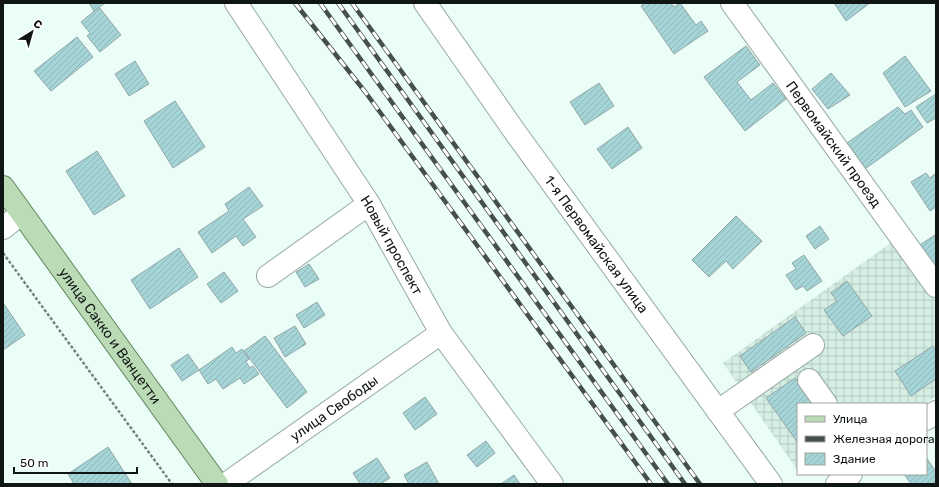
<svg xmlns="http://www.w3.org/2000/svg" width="939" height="487" font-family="Rubik,sans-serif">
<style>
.industrial{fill:url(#industrial-grid)}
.building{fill:url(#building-hatch);stroke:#93a6a7}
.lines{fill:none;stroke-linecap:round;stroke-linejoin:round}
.minor-casing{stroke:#97a8a1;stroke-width:24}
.major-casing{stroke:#62865e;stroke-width:24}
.path{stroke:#75827d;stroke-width:2.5;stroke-dasharray:3 2;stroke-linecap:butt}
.minor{stroke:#fff;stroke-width:22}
.major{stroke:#bbdbb6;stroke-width:22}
.rail-casing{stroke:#464f4c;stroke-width:4.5}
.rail{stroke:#fff;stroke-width:3;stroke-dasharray:9;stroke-linecap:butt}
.labels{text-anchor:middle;stroke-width:3;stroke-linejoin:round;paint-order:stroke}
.street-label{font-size:14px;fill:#101614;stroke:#fff}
</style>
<defs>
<pattern id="industrial-grid" width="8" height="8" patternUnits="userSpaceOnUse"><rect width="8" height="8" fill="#d5eee4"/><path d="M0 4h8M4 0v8" fill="none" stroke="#b6cbc3"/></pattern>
<pattern id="building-hatch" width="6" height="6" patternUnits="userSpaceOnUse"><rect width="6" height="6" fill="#a5d5d7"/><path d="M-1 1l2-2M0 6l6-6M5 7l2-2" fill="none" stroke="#8db6b8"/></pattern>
</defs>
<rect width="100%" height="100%" fill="#eafdf6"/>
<path class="industrial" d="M 895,240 L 936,296 L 936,396 L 925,404 L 798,404 L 798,471 L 723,363 Z"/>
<g class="building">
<path d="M 89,3 L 105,3 L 94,11 Z"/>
<path d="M 645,3 L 671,3 L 674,7 L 680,3 L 696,25 L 701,21 L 708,31 L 674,54 L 641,6 Z"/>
<path d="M 834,3 L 870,3 L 846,21 Z"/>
<path d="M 99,7 L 121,35 L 100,52 L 87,36 L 90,33 L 81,22 Z"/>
<path d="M 77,37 L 93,57 L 51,91 L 34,71 Z"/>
<path d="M 746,46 L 760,65 L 737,82 L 751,100 L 773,83 L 786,99 L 745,131 L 704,77 Z"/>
<path d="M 905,56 L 931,91 L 905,107 L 883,73 Z"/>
<path d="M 135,61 L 149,84 L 129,96 L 115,74 Z"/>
<path d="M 831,73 L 850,95 L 828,109 L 812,89 Z"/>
<path d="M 599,83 L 614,106 L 585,125 L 570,102 Z"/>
<path d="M 936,94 L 936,118 L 927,123 L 916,107 Z"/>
<path d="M 175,101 L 205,147 L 173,168 L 144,121 Z"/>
<path d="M 898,107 L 905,114 L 911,110 L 923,127 L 865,169 L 847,143 Z"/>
<path d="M 628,127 L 642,148 L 612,169 L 597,149 Z"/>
<path d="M 97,151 L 125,196 L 94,215 L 66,171 Z"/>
<path d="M 926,173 L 930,178 L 936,173 L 936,207 L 930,211 L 911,182 Z"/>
<path d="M 249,187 L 263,206 L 243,219 L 256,237 L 243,246 L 236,236 L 212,253 L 198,232 L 229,211 L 225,204 Z"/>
<path d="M 736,216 L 762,241 L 733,269 L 726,261 L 709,277 L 692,260 Z"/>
<path d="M 820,226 L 829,239 L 815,249 L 806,236 Z"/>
<path d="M 935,235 L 936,265 L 930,269 L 915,248 Z"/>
<path d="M 179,248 L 198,277 L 150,309 L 131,280 Z"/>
<path d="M 804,255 L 822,281 L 807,291 L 803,286 L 796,290 L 786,275 L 796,269 L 792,263 Z"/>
<path d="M 309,264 L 319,279 L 305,287 L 296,272 Z"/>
<path d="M 224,272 L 238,291 L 221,303 L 207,284 Z"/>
<path d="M 847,281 L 872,316 L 843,336 L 824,310 L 837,301 L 831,293 Z"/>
<path d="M 317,302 L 325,315 L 304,328 L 296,315 Z"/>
<path d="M 4,304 L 25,335 L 3,350 L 3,305 Z"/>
<path d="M 795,317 L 806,333 L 751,372 L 740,356 Z"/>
<path d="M 295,326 L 306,344 L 285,357 L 274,338 Z"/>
<path d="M 265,336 L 307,392 L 287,408 L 244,351 Z"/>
<path d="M 933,346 L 936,351 L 936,379 L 911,396 L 895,371 Z"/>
<path d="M 232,347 L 236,353 L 242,349 L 249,359 L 246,362 L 250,368 L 253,366 L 259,374 L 244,384 L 240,378 L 223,389 L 216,379 L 208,384 L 199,370 Z"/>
<path d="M 188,354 L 199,370 L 182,381 L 171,365 Z"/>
<path d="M 795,378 L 813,404 L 798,404 L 798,443 L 766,398 Z"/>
<path d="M 425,397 L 437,414 L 415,430 L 403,413 Z"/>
<path d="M 486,441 L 495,453 L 477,467 L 467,455 Z"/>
<path d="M 108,447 L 132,484 L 74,484 L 68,474 Z"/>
<path d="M 926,457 L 936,472 L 936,484 L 911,484 L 904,474 L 926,474 Z"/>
<path d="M 377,458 L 390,478 L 380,484 L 360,484 L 353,473 Z"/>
<path d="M 427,462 L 439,484 L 409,484 L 404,475 Z"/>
<path d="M 514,475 L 520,484 L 501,484 Z"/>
</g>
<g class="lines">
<defs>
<g id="minor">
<path id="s1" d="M 236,3 L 369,204 L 441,333 L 552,484"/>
<path id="s2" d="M 425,3 L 515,132 L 771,484"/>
<path id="s3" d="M 732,3 L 936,286"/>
<path d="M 3,228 L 21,214"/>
<path d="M 268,276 L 369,204"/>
<path d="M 809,380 L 826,404"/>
<path d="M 718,411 L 813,345"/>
<path d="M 926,419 L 936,412"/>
<path id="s4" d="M 226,484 L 441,333"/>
<path d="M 837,484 L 851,474"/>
</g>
<g id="major">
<path id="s5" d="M 3,187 L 217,484"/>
</g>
</defs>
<use href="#minor" class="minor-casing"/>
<use href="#major" class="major-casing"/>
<path class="path" d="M 3,253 L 172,484"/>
<use href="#minor" class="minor"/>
<use href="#major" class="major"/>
<defs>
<g id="rail">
<path d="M 295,3 L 366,93 L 651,484"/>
<path d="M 320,3 L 668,484"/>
<path d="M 338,3 L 685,484"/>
<path d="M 352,3 L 700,484"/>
</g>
</defs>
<use href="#rail" class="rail-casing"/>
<use href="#rail" class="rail"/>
</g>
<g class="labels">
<g class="street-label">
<text dy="5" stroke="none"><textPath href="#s3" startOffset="174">Первомайский проезд</textPath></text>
<text dy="5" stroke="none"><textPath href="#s2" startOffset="296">1-я Первомайская улица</textPath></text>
<text dy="5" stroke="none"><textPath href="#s1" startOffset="288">Новый проспект</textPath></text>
<text dy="5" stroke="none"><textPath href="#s5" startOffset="183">улица Сакко и Ванцетти</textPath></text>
<text dy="5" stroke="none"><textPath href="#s4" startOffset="132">улица Свободы</textPath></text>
</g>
</g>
<rect width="939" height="487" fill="none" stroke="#101614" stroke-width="8"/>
<rect x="797" y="403" width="130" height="72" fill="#ffffff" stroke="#9fa2a1"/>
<rect x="805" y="416" width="20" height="6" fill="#bbdbb6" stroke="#9fa2a1"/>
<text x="833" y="423" font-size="12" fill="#101614">Улица</text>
<rect x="805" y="436" width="20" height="6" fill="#464f4c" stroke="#9fa2a1"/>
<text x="833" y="443" font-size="12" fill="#101614">Железная дорога</text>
<rect x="805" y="453" width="20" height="12" fill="url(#building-hatch)" stroke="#9fa2a1"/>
<text x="833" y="463" font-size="12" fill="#101614">Здание</text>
<g transform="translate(32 32) rotate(37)" stroke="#ffffff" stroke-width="3" paint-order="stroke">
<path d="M0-3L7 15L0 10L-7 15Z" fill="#101614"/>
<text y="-6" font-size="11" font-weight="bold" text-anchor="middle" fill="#101614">С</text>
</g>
<path d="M14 467v6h123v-6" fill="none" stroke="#101614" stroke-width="2"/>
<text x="20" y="467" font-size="12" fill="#101614" stroke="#ffffff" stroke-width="3" paint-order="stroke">50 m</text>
</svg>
